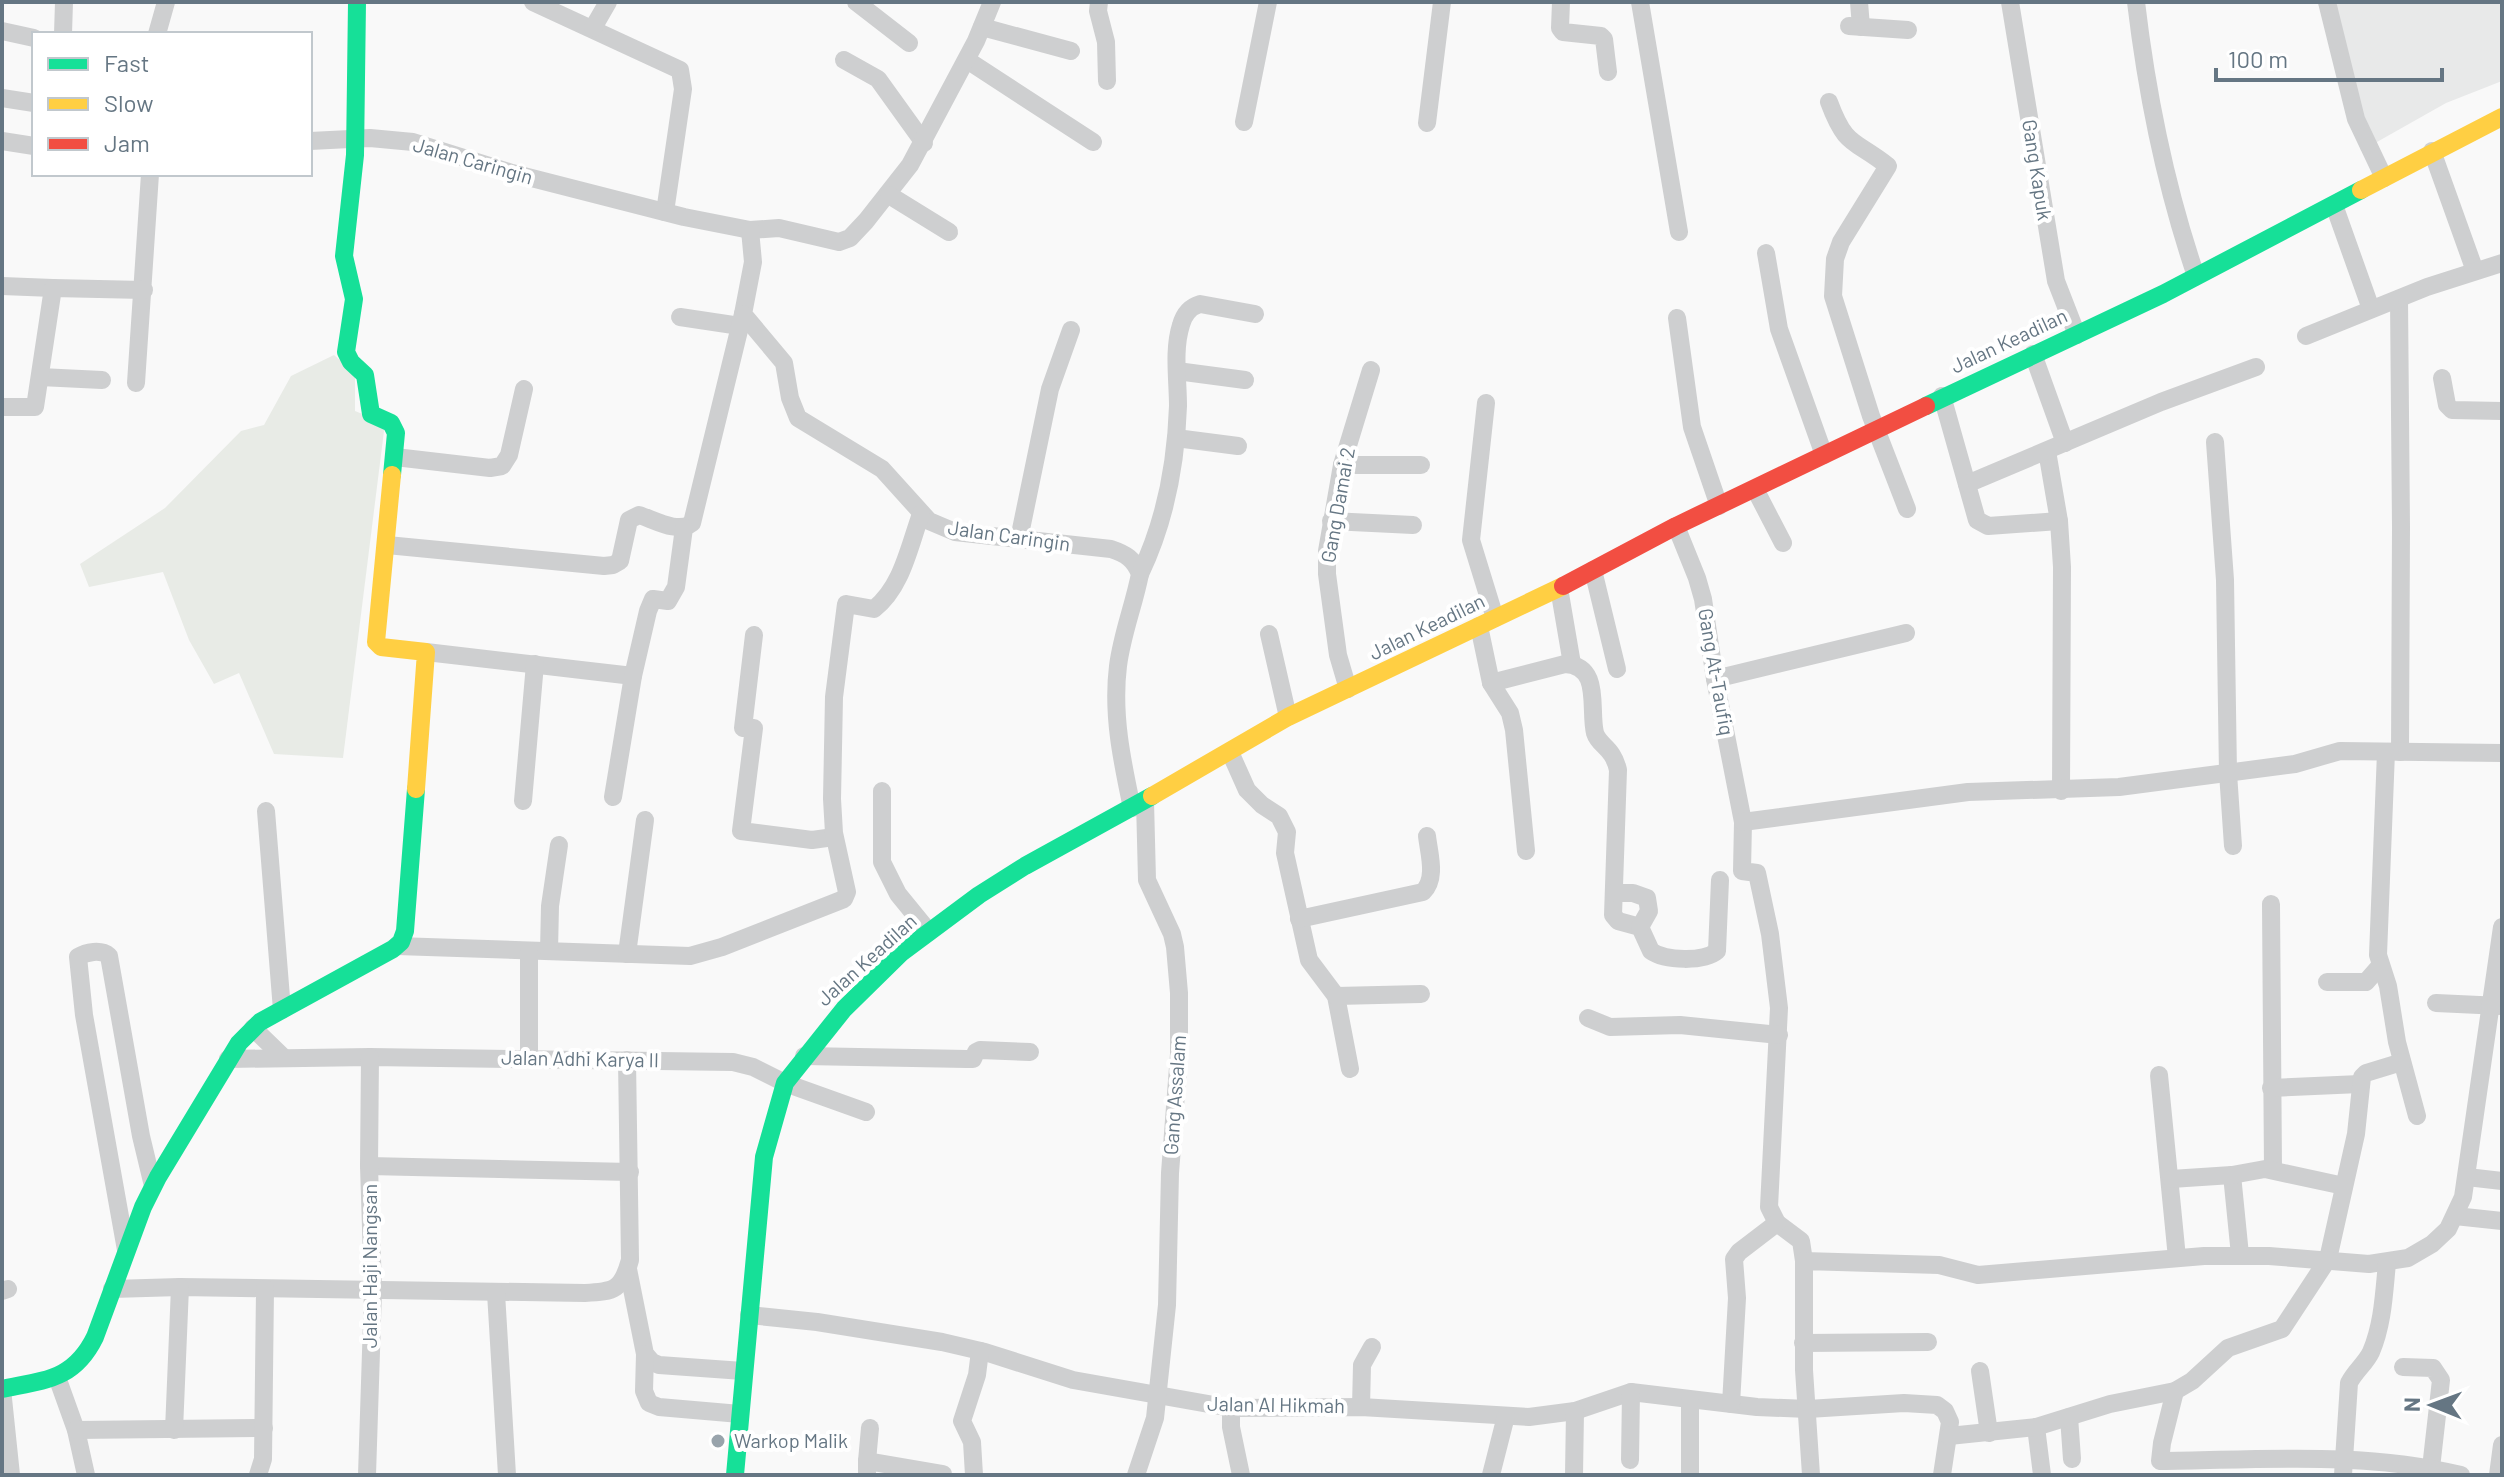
<svg xmlns="http://www.w3.org/2000/svg" width="2504" height="1477" font-family="Barlow,sans-serif">
<style>
.built{fill:#e8e9e9}
.green{fill:#e8ebe6}
.lines{fill:none;stroke-linecap:round;stroke-linejoin:round}
.street{stroke:#cecfd0;stroke-width:18}
.fast{stroke:#16e098;stroke-width:18}
.slow{stroke:#ffcf43;stroke-width:18}
.jam{stroke:#f24e42;stroke-width:18}
.poi-dot{fill:#99a4ac;stroke:#fff;stroke-width:3}
.labels{text-anchor:middle;stroke-width:8;stroke-linejoin:round;paint-order:stroke}
.street-label{font-size:20px;fill:#657683;stroke:#fff}
.poi-label{font-size:20px;fill:#657683;stroke:#fff;text-anchor:start}
</style>
<rect width="100%" height="100%" fill="#f9f9f9"/>
<path class="built" d="M 2324,2 L 2502,2 L 2502,81 L 2446,103 L 2361,151 Z"/>
<path class="green" d="M 334,355 L 355,373 L 355,411 L 385,423 L 343,758 L 274,754 L 239,673 L 214,684 L 189,640 L 163,572 L 89,587 L 80,564 L 165,508 L 241,431 L 264,425 L 291,376 Z"/>
<g class="lines">
<g class="street">
<path d="M 533,2 L 680,70 L 683,89 L 665,212"/>
<path d="M 856,2 L 909,43"/>
<path d="M 1099,2 L 1098,11 L 1106,42 L 1107,81"/>
<path d="M 1561,2 L 1560,28 L 1563,32 L 1601,36 L 1604,39 L 1608,72"/>
<path d="M 1640,2 L 1679,232"/>
<path d="M 1859,2 L 1861,27"/>
<path d="M 2010,2 L 2056,281 L 2077,335"/>
<path d="M 2136,2 C 2147,95 2166,188 2196,276"/>
<path d="M 2327,2 L 2356,119 L 2384,178"/>
<path d="M 1849,26 L 1908,30"/>
<path d="M 982,27 L 1071,51"/>
<path d="M 593,28 L 608,2"/>
<path d="M 2,31 L 34,38"/>
<path d="M 63,34 L 64,2"/>
<path d="M 157,34 L 166,2"/>
<path d="M 844,60 L 878,79 L 924,143"/>
<path d="M 967,60 L 1093,142"/>
<path d="M 2,98 L 34,103"/>
<path d="M 1829,102 C 1846,148 1854,139 1888,166 L 1841,242 L 1835,259 L 1833,296 L 1871,416 L 1907,509"/>
<path d="M 1244,122 L 1268,2"/>
<path d="M 1427,123 L 1442,2"/>
<path d="M 2,141 L 34,146"/>
<path d="M 310,141 L 370,138 L 413,142 L 512,173 L 684,217 L 750,230 L 779,228 L 839,242 L 850,238 L 866,221 L 910,165 L 976,41 L 992,2"/>
<path d="M 2432,151 L 2475,271"/>
<path d="M 889,195 L 949,232"/>
<path d="M 2334,205 L 2371,309"/>
<path d="M 750,230 L 753,262 L 743,314 L 784,363 L 790,398 L 798,418 L 882,469 L 929,521 L 955,532 L 1111,549 C 1126,554 1134,559 1140,574 C 1134,605 1122,634 1118,666 C 1112,714 1122,761 1132,808"/>
<path d="M 1766,253 L 1779,329 L 1824,455"/>
<path d="M 2,286 L 53,288"/>
<path d="M 2399,299 L 2401,527 L 2400,752"/>
<path d="M 680,317 L 740,326"/>
<path d="M 1677,318 L 1692,427 L 1719,506"/>
<path d="M 2306,336 L 2427,287 L 2502,263"/>
<path d="M 2033,354 L 2065,443"/>
<path d="M 1177,371 L 1245,380"/>
<path d="M 40,377 L 102,380"/>
<path d="M 2442,378 L 2447,405 L 2452,410 L 2502,411"/>
<path d="M 136,383 L 150,174"/>
<path d="M 1942,396 L 1977,520 L 1988,526 L 2059,521"/>
<path d="M 1486,403 L 1471,540 L 1495,618"/>
<path d="M 2,407 L 35,407 L 53,288 L 144,290"/>
<path d="M 1176,438 L 1238,446"/>
<path d="M 2215,442 L 2225,580 L 2228,773 L 2233,846"/>
<path d="M 2047,451 L 2059,521 L 2062,567 L 2061,791"/>
<path d="M 395,457 L 490,468 L 502,466 L 509,455 L 524,389"/>
<path d="M 1342,465 L 1421,465"/>
<path d="M 1967,484 L 2161,402 L 2256,367"/>
<path d="M 1755,489 L 1783,543"/>
<path d="M 1331,521 L 1413,525"/>
<path d="M 1676,526 L 1697,578 L 1703,599 L 1715,679 L 1743,822 L 1742,871 L 1757,873 L 1770,934 L 1779,1008 L 1769,1207 L 1777,1223 L 1801,1241 L 1804,1261"/>
<path d="M 1019,539 L 1050,389 L 1071,330"/>
<path d="M 387,545 L 604,566 L 613,565 L 620,561 L 629,520 L 639,515 C 655,520 678,534 692,523 L 743,314"/>
<path d="M 1593,570 L 1617,669"/>
<path d="M 1140,574 C 1166,520 1176,465 1178,406 C 1178,380 1173,350 1181,325 C 1184,314 1190,307 1200,304 L 1255,314"/>
<path d="M 1559,588 L 1572,664"/>
<path d="M 1479,626 L 1491,683 L 1510,713 L 1514,730 L 1526,851"/>
<path d="M 1269,634 L 1288,717"/>
<path d="M 754,635 L 743,728 L 754,728 L 741,831 L 812,840 L 834,837"/>
<path d="M 426,652 L 633,676"/>
<path d="M 1715,679 L 1906,633"/>
<path d="M 1491,683 L 1565,664 C 1602,666 1589,709 1595,733 C 1599,746 1613,747 1618,770 L 1613,915 L 1618,921 L 1640,927 L 1651,951 C 1665,961 1704,962 1717,951 L 1720,880"/>
<path d="M 1348,689 L 1338,655 L 1327,574 L 1327,551 L 1342,465 L 1371,370"/>
<path d="M 1230,752 L 1247,790 L 1262,805 L 1279,816 L 1287,832 L 1285,853 L 1309,960 L 1336,996 L 1350,1069"/>
<path d="M 2386,752 L 2378,955 L 2388,986 L 2397,1042 L 2417,1116"/>
<path d="M 882,791 L 882,862 L 898,894 L 929,932"/>
<path d="M 613,797 L 633,676 L 648,611 L 653,599 L 668,601 L 676,587 L 684,528"/>
<path d="M 523,801 L 535,664"/>
<path d="M 266,811 L 282,1010"/>
<path d="M 1743,822 L 1968,792 L 2119,787 L 2295,764 L 2340,751 L 2502,753"/>
<path d="M 1614,893 L 1633,893 L 1647,898 L 1649,911 L 1640,927"/>
<path d="M 2271,904 L 2273,1170"/>
<path d="M 1299,919 L 1423,892 C 1437,878 1429,854 1427,836"/>
<path d="M 397,946 L 690,956 L 722,947 L 844,899 L 847,892 L 834,833 L 832,799 L 834,697 L 846,604 L 874,609 C 902,587 909,547 921,514"/>
<path d="M 529,951 L 529,1059"/>
<path d="M 549,951 L 550,906 L 559,845"/>
<path d="M 627,954 L 645,820"/>
<path d="M 2327,982 L 2366,982 L 2380,966"/>
<path d="M 1336,996 L 1421,994"/>
<path d="M 2436,1003 L 2501,1006"/>
<path d="M 1588,1018 L 1610,1027 L 1680,1025 L 1779,1035"/>
<path d="M 253,1028 L 283,1057"/>
<path d="M 804,1056 L 967,1059 L 973,1059 L 976,1052 L 980,1050 L 1030,1052"/>
<path d="M 228,1059 L 370,1057 L 733,1062 L 753,1067 L 785,1083 L 866,1112"/>
<path d="M 2159,1075 L 2177,1258"/>
<path d="M 2271,1088 L 2360,1084"/>
<path d="M 369,1166 L 630,1172"/>
<path d="M 2232,1175 L 2240,1255"/>
<path d="M 2467,1177 L 2502,1181"/>
<path d="M 2171,1179 L 2232,1175 L 2265,1169 L 2344,1186"/>
<path d="M 2455,1216 L 2502,1221"/>
<path d="M 126,1250 L 84,1015 L 78,957 C 86,952 101,949 109,956 L 141,1136 L 153,1186"/>
<path d="M 628,1269 L 645,1354 L 652,1362 L 659,1365 L 743,1371"/>
<path d="M 112,1289 L 180,1287 L 585,1293 C 615,1292 622,1289 630,1260 L 627,1060"/>
<path d="M 2,1291 L 8,1289"/>
<path d="M 496,1293 L 507,1475"/>
<path d="M 749,1315 L 817,1322 L 942,1342 L 985,1352 L 1073,1380 L 1231,1408 L 1361,1407 L 1529,1417 L 1575,1411 L 1631,1392 L 1757,1407 L 1808,1409 L 1904,1403 L 1937,1405 L 1945,1411 L 1950,1422 L 1942,1475"/>
<path d="M 1803,1343 L 1928,1342"/>
<path d="M 645,1354 L 644,1391 L 649,1403 L 659,1407 L 740,1414"/>
<path d="M 2403,1367 L 2433,1368 L 2441,1380 L 2431,1468"/>
<path d="M 1980,1371 L 1989,1433"/>
<path d="M 57,1377 L 76,1430 L 86,1475"/>
<path d="M 2,1389 L 11,1475"/>
<path d="M 2175,1391 L 2162,1443 L 2160,1461 C 2261,1460 2363,1451 2461,1475"/>
<path d="M 1690,1400 L 1690,1475"/>
<path d="M 1731,1404 L 1737,1298 L 1734,1259 L 1739,1252 L 1777,1223"/>
<path d="M 1361,1407 L 1362,1365 L 1372,1347"/>
<path d="M 1231,1408 L 1231,1427 L 1241,1475"/>
<path d="M 2069,1417 L 2072,1459"/>
<path d="M 2036,1427 L 2042,1475"/>
<path d="M 76,1430 L 264,1428"/>
<path d="M 174,1430 L 180,1287"/>
<path d="M 1949,1436 L 2036,1427 L 2110,1404 L 2175,1391 L 2192,1381 L 2228,1348 L 2282,1329 L 2328,1259 L 2356,1134 L 2362,1077 L 2366,1073 L 2402,1062"/>
<path d="M 1630,1460 L 1631,1392"/>
<path d="M 867,1461 L 870,1428"/>
<path d="M 258,1475 L 263,1459 L 265,1289"/>
<path d="M 367,1475 L 373,1290 L 369,1166 L 370,1057"/>
<path d="M 867,1475 L 867,1461 L 943,1474"/>
<path d="M 974,1475 L 972,1442 L 962,1421 L 977,1375 L 980,1351"/>
<path d="M 1136,1475 L 1155,1418 L 1167,1305 L 1170,1173 L 1179,1054 L 1179,993 L 1175,947 L 1172,934 L 1147,880 L 1145,801"/>
<path d="M 1491,1475 L 1506,1416"/>
<path d="M 1574,1475 L 1575,1411"/>
<path d="M 1811,1475 L 1804,1370 L 1804,1261 L 1939,1265 L 1978,1275 L 2204,1256 L 2269,1256 L 2369,1264 L 2408,1258 L 2432,1244 L 2448,1229 L 2463,1197 L 2502,927"/>
<path d="M 2343,1475 L 2349,1383 C 2355,1371 2366,1363 2371,1352 C 2383,1324 2384,1293 2387,1263"/>
<path d="M 2498,1475 L 2502,1445"/>
</g>
<g class="fast">
<path d="M 357,2 L 355,155 L 344,256 L 354,299 L 346,352 L 351,362 L 365,375 L 371,414 L 391,423 L 396,433 L 392,475"/>
<path d="M 1926,406 L 2163,294 L 2361,190"/>
<path d="M 2,1389 C 45,1380 74,1380 95,1337 L 143,1207 L 158,1177 L 239,1043 L 260,1022 L 393,949 L 401,942 L 405,931 L 416,789"/>
<path d="M 735,1475 L 764,1157 L 785,1083 L 844,1009 L 901,953 L 979,895 L 1025,866 L 1152,796"/>
</g>
<g class="slow">
<path d="M 2361,190 L 2502,117"/>
<path d="M 392,475 L 376,642 L 381,647 L 426,652 L 416,789"/>
<path d="M 1152,796 L 1288,717 L 1563,586"/>
</g>
<path class="jam" d="M 1563,586 L 1676,526 L 1926,406"/>
</g>
<circle class="poi-dot" cx="718" cy="1441" r="8"/>
<g class="labels">
<g class="street-label">
<text transform="translate(473 161) rotate(16)" y="7">Jalan Caringin</text>
<text transform="translate(2037 170) rotate(81)" y="7">Gang Kapuk</text>
<text transform="translate(2009 341) rotate(-25)" y="7">Jalan Keadilan</text>
<text transform="translate(1338 505) rotate(-80)" y="7">Gang Damai 2</text>
<text transform="translate(1009 536) rotate(8)" y="7">Jalan Caringin</text>
<text transform="translate(1427 627) rotate(-26)" y="7">Jalan Keadilan</text>
<text transform="translate(1716 672) rotate(80)" y="7">Gang At-Taufiq</text>
<text transform="translate(867 960) rotate(-42)" y="7">Jalan Keadilan</text>
<text transform="translate(580 1059) rotate(1)" y="7">Jalan Adhi Karya II</text>
<text transform="translate(1175 1095) rotate(-86)" y="7">Gang Assalam</text>
<text transform="translate(370 1266) rotate(-90)" y="7">Jalan Haji Nangsan</text>
<text transform="translate(1276 1405) rotate(1)" y="7">Jalan Al Hikmah</text>
</g>
<g class="poi-label">
<text x="734" y="1448">Warkop Malik</text>
</g>
</g>
<rect width="2504" height="1477" fill="none" stroke="#657683" stroke-width="8"/>
<rect x="32" y="32" width="280" height="144" fill="#ffffff" stroke="#c1c8cd" stroke-width="2"/>
<rect x="48" y="58" width="40" height="12" fill="#16e098" stroke="#c1c8cd" stroke-width="2"/>
<text x="104" y="72" font-size="24" fill="#657683">Fast</text>
<rect x="48" y="98" width="40" height="12" fill="#ffcf43" stroke="#c1c8cd" stroke-width="2"/>
<text x="104" y="112" font-size="24" fill="#657683">Slow</text>
<rect x="48" y="138" width="40" height="12" fill="#f24e42" stroke="#c1c8cd" stroke-width="2"/>
<text x="104" y="152" font-size="24" fill="#657683">Jam</text>
<g transform="translate(2432 1405) rotate(271)" stroke="#ffffff" stroke-width="6" paint-order="stroke">
<path d="M0-6L14 30L0 20L-14 30Z" fill="#657683"/>
<text y="-12" font-size="22" font-weight="bold" text-anchor="middle" fill="#657683">N</text>
</g>
<path d="M2216 68v12h226v-12" fill="none" stroke="#657683" stroke-width="4"/>
<text x="2228" y="68" font-size="24" fill="#657683" stroke="#ffffff" stroke-width="6" paint-order="stroke">100 m</text>
</svg>
